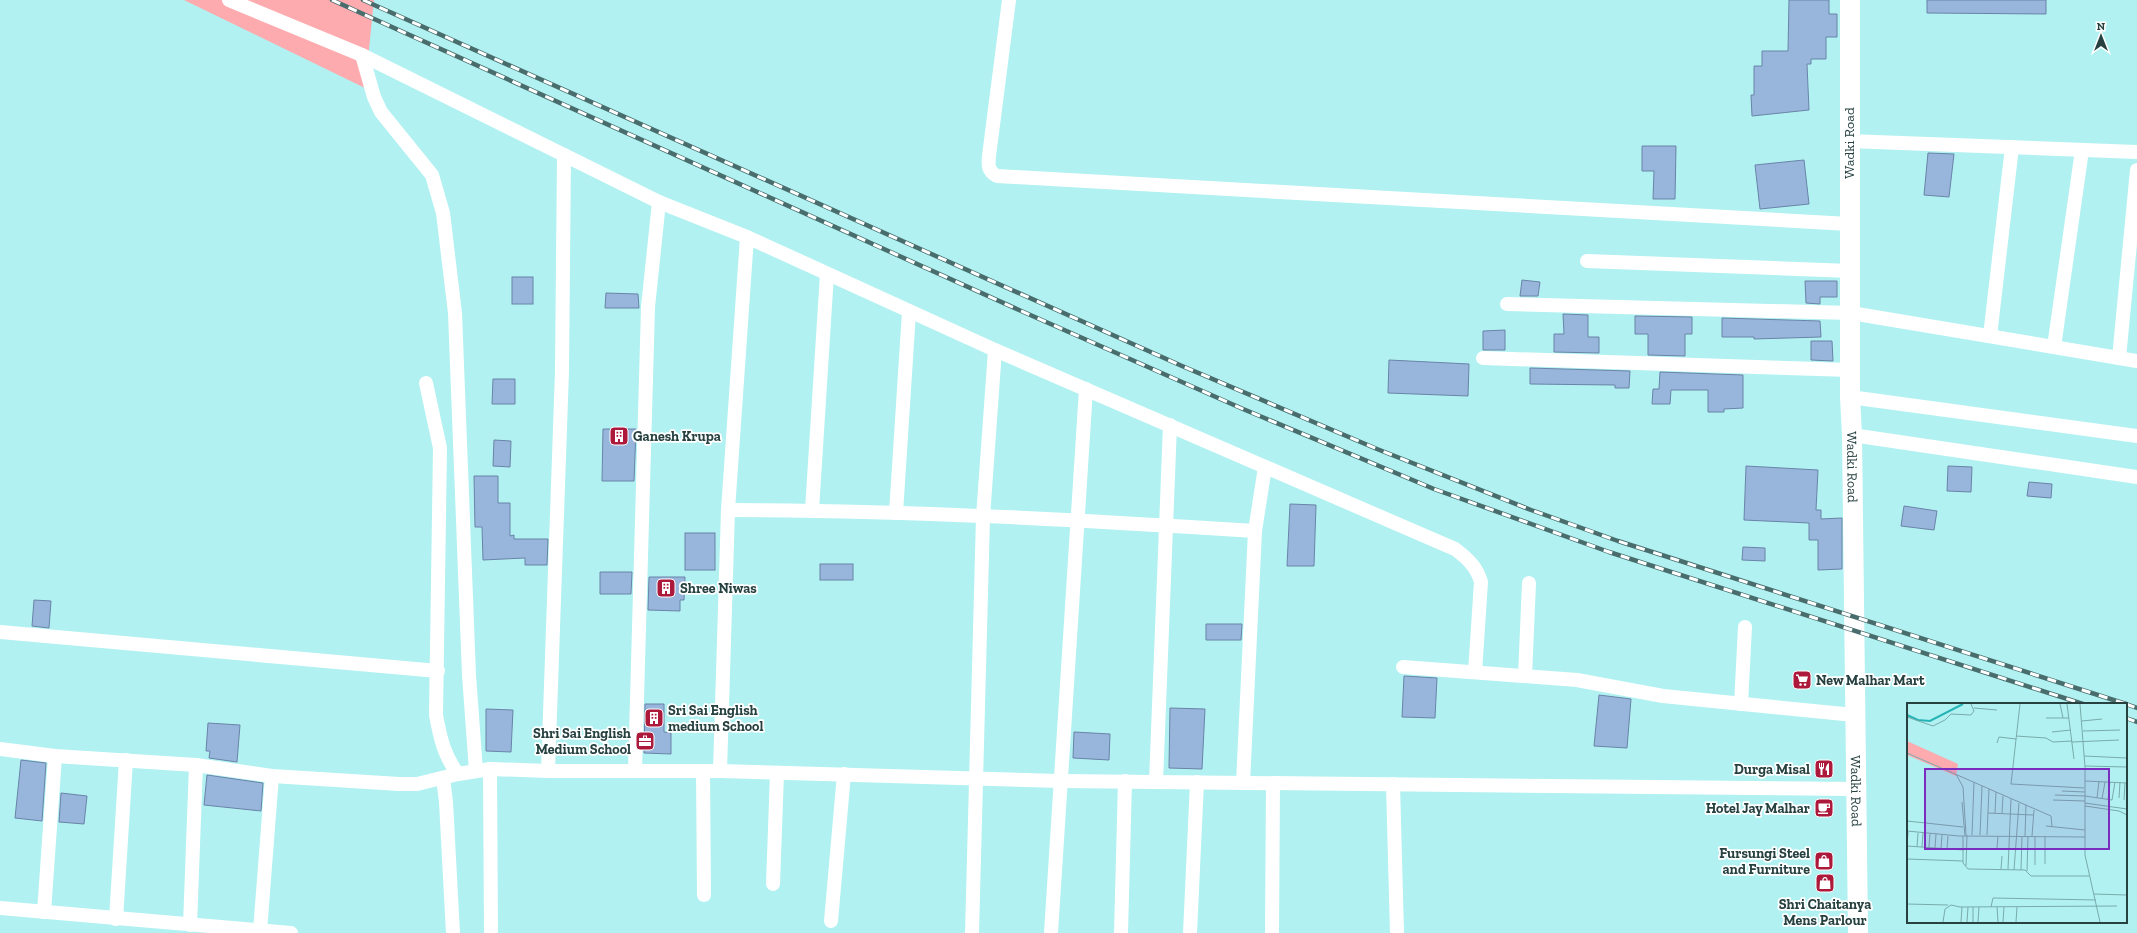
<svg xmlns="http://www.w3.org/2000/svg" width="2137" height="933" font-family="'Zilla Slab',serif">
<style>
.green{fill:#fdabaf}
.building{fill:#98b5db;stroke:#6984a8}
.lines{fill:none;stroke-linecap:round;stroke-linejoin:round}
.street{stroke:#fff;stroke-width:14}
.secondary{stroke:#fff;stroke-width:20}
.rail-casing{stroke:#496c6c;stroke-width:4.5}
.rail{stroke:#fff;stroke-width:3;stroke-dasharray:9;stroke-linecap:butt}
.labels{text-anchor:middle;stroke-width:3.5;stroke-linejoin:round;paint-order:stroke}
.street-label{font-size:14px;fill:#274141;stroke:#fff}
.poi-label{font-size:14px;font-weight:bold;fill:#274141;stroke:#fff;text-anchor:start}
.inset-river{fill:none;stroke:#27b4b6;stroke-width:2}
.inset-road{fill:none;stroke:#7aabab;stroke-width:1}
.view{fill:#7b2cbf;fill-opacity:0.15;stroke:#7b2cbf;stroke-width:2}
.inset-edge{fill:none;stroke:#274141;stroke-width:2}
</style>
<rect width="100%" height="100%" fill="#b1f1f1"/>
<path class="green" d="M 184,0 L 374,0 L 365,88 Z"/>
<g class="building">
<path d="M 1789,0 L 1829,0 L 1829,14 L 1837,14 L 1837,37 L 1826,37 L 1826,59 L 1811,59 L 1811,64 L 1807,64 L 1809,110 L 1752,116 L 1751,95 L 1754,95 L 1754,66 L 1762,66 L 1762,51 L 1788,51 Z"/>
<path d="M 1927,0 L 2046,0 L 2046,14 L 1927,13 Z"/>
<path d="M 1642,146 L 1676,146 L 1675,199 L 1653,199 L 1654,171 L 1642,171 Z"/>
<path d="M 1928,153 L 1954,154 L 1949,197 L 1924,195 Z"/>
<path d="M 1804,160 L 1809,204 L 1760,209 L 1755,165 Z"/>
<rect x="512" y="277" width="21" height="27"/>
<path d="M 1522,280 L 1540,282 L 1538,296 L 1520,296 Z"/>
<path d="M 1805,281 L 1837,281 L 1837,297 L 1820,297 L 1820,304 L 1806,303 Z"/>
<path d="M 606,293 L 638,294 L 639,308 L 605,308 Z"/>
<path d="M 1563,314 L 1588,315 L 1588,337 L 1599,337 L 1599,353 L 1554,352 L 1554,334 L 1564,334 Z"/>
<path d="M 1635,316 L 1692,317 L 1692,334 L 1685,334 L 1685,356 L 1648,355 L 1648,334 L 1635,334 Z"/>
<path d="M 1722,318 L 1820,321 L 1821,337 L 1754,339 L 1754,337 L 1722,337 Z"/>
<path d="M 1505,330 L 1505,350 L 1483,350 L 1483,331 Z"/>
<path d="M 1811,341 L 1832,341 L 1833,361 L 1811,360 Z"/>
<path d="M 1389,360 L 1469,364 L 1468,396 L 1388,393 Z"/>
<path d="M 1530,368 L 1630,371 L 1629,388 L 1615,388 L 1615,385 L 1530,384 Z"/>
<path d="M 1660,372 L 1743,375 L 1743,408 L 1724,409 L 1724,412 L 1708,412 L 1708,390 L 1671,390 L 1670,404 L 1652,404 L 1653,389 L 1659,389 Z"/>
<path d="M 493,379 L 515,379 L 515,404 L 492,404 Z"/>
<path d="M 603,429 L 636,429 L 634,481 L 602,481 Z"/>
<path d="M 494,440 L 511,441 L 510,467 L 493,466 Z"/>
<path d="M 1746,466 L 1818,470 L 1816,510 L 1821,510 L 1821,519 L 1842,518 L 1842,569 L 1818,570 L 1818,540 L 1809,540 L 1809,523 L 1744,520 Z"/>
<path d="M 1948,466 L 1972,467 L 1971,492 L 1947,491 Z"/>
<path d="M 474,476 L 498,476 L 498,503 L 510,503 L 510,536 L 514,535 L 514,539 L 548,539 L 547,565 L 525,565 L 525,558 L 483,560 L 482,527 L 475,527 Z"/>
<path d="M 2029,482 L 2052,484 L 2051,498 L 2027,496 Z"/>
<path d="M 1290,504 L 1316,505 L 1314,566 L 1287,566 Z"/>
<path d="M 1904,506 L 1937,511 L 1934,530 L 1901,526 Z"/>
<rect x="685" y="533" width="30" height="37"/>
<path d="M 1743,547 L 1765,548 L 1765,561 L 1742,560 Z"/>
<rect x="820" y="564" width="33" height="16"/>
<path d="M 600,572 L 632,572 L 631,594 L 600,594 Z"/>
<path d="M 649,577 L 685,577 L 684,600 L 680,600 L 680,611 L 648,610 Z"/>
<path d="M 34,600 L 51,601 L 49,628 L 32,626 Z"/>
<path d="M 1206,624 L 1242,624 L 1241,640 L 1206,640 Z"/>
<path d="M 1404,676 L 1437,678 L 1435,718 L 1402,717 Z"/>
<path d="M 1599,695 L 1631,699 L 1627,748 L 1594,746 Z"/>
<path d="M 645,704 L 664,704 L 664,732 L 671,733 L 671,754 L 644,753 Z"/>
<path d="M 1170,708 L 1205,709 L 1202,769 L 1169,768 Z"/>
<path d="M 486,709 L 513,710 L 511,752 L 486,751 Z"/>
<path d="M 208,723 L 240,725 L 237,762 L 209,758 L 210,751 L 206,751 Z"/>
<path d="M 1074,732 L 1110,734 L 1109,760 L 1073,758 Z"/>
<path d="M 21,760 L 46,763 L 42,821 L 15,818 Z"/>
<path d="M 207,775 L 263,783 L 261,811 L 204,805 Z"/>
<path d="M 61,793 L 87,796 L 84,824 L 59,822 Z"/>
</g>
<g class="lines">
<g class="street">
<path d="M 229,0 L 362,55 L 659,202 L 747,237 L 995,350 L 1455,549 C 1467,558 1477,567 1481,582 L 1475,672"/>
<path d="M 1009,0 L 989,156 C 988,166 988,171 997,176 L 1849,224"/>
<path d="M 362,55 L 374,97 L 381,112 L 432,175 L 443,213 L 455,313 L 469,675 L 476,771"/>
<path d="M 1849,141 L 2137,152"/>
<path d="M 1587,261 L 1850,271"/>
<path d="M 1507,304 L 1851,313 L 2137,361"/>
<path d="M 1990,336 L 2012,147"/>
<path d="M 2054,347 L 2082,150"/>
<path d="M 1483,358 L 1850,370"/>
<path d="M 2119,358 L 2137,170"/>
<path d="M 426,383 L 440,448 L 436,715 C 440,737 444,756 458,774"/>
<path d="M 1850,397 L 2137,436"/>
<path d="M 1852,435 L 2137,477"/>
<path d="M 728,510 C 904,510 1080,520 1255,531"/>
<path d="M 812,510 L 827,274"/>
<path d="M 896,513 L 909,312"/>
<path d="M 0,632 L 438,671"/>
<path d="M 1403,667 L 1577,680 L 1663,696 L 1854,715"/>
<path d="M 1525,676 L 1529,583"/>
<path d="M 1741,704 L 1745,627"/>
<path d="M 0,749 L 55,756 L 196,765 L 272,776 L 399,784 L 417,784 L 458,774 L 490,769 L 548,771 L 720,771 L 1061,781 L 1855,789"/>
<path d="M 490,769 L 491,933"/>
<path d="M 635,770 L 648,307 L 659,202"/>
<path d="M 548,771 L 562,371 L 564,155"/>
<path d="M 703,771 L 704,895"/>
<path d="M 720,771 L 728,510 L 747,237"/>
<path d="M 443,778 L 446,802 L 453,933"/>
<path d="M 1156,782 L 1170,425"/>
<path d="M 1243,783 L 1255,531 L 1265,467"/>
<path d="M 1393,784 L 1397,933"/>
<path d="M 773,884 L 777,773"/>
<path d="M 0,908 L 291,933"/>
<path d="M 44,912 L 55,756"/>
<path d="M 116,919 L 126,760"/>
<path d="M 831,921 L 844,774"/>
<path d="M 190,925 L 196,765"/>
<path d="M 260,931 L 272,776"/>
<path d="M 972,933 L 983,517 L 995,350"/>
<path d="M 1051,933 L 1086,389"/>
<path d="M 1121,933 L 1125,781"/>
<path d="M 1190,933 L 1197,782"/>
<path d="M 1272,933 L 1273,783"/>
</g>
<path class="secondary" id="s1" d="M 1850,0 L 1850,397 L 1852,435 L 1858,933"/>
<defs>
<g id="rail">
<path d="M 332,0 L 1019,310 L 1243,409 L 1434,489 L 1609,552 L 2083,704"/>
<path d="M 363,0 L 1182,366 L 1377,449 L 1531,510 L 1618,541 L 2126,704"/>
<path d="M 2126,704 L 2137,708"/>
<path d="M 2126,718 L 2137,722"/>
</g>
</defs>
<use href="#rail" class="rail-casing"/>
<use href="#rail" class="rail"/>
</g>
<defs>
<symbol id="building-square" viewBox="-11 -11 22 22"><rect x="-9" y="-9" width="18" height="18" rx="4" fill="#ad193b" stroke="#fff"/><path d="M-4-6H4V6H1V3H-1V6H-4ZM-2.5-4.3h1.7v1.8h-1.7ZM.8-4.3h1.7v1.8H.8ZM-2.5-1h1.7V.8h-1.7ZM.8-1h1.7V.8H.8Z" fill="#fff"/></symbol>
<symbol id="supermarket-square" viewBox="-11 -11 22 22"><rect x="-9" y="-9" width="18" height="18" rx="4" fill="#ad193b" stroke="#fff"/><path d="M-6-5.5h2.5l.6 2H6L4.5 2H-2.5L-4.4-4H-6ZM-1.5 3.2a1.3 1.3 0 1 0 .1 0ZM3 3.2a1.3 1.3 0 1 0 .1 0Z" fill="#fff"/></symbol>
<symbol id="office-square" viewBox="-11 -11 22 22"><rect x="-9" y="-9" width="18" height="18" rx="4" fill="#ad193b" stroke="#fff"/><path d="M-6-3h4V-5.5h4V-3h4V5H-6ZM-1-4.5V-3h2v-1.5ZM-6 0V1H6V0Z" fill="#fff"/></symbol>
<symbol id="restaurant-square" viewBox="-11 -11 22 22"><rect x="-9" y="-9" width="18" height="18" rx="4" fill="#ad193b" stroke="#fff"/><path d="M-5-6h1v4h1v-4h1v4h1v-4h1v5L-1.5 .5V6h-2V.5L-5-1ZM5-6V6H3V1.5H1.5Q1.5-4 5-6Z" fill="#fff"/></symbol>
<symbol id="cafe-square" viewBox="-11 -11 22 22"><rect x="-9" y="-9" width="18" height="18" rx="4" fill="#ad193b" stroke="#fff"/><path d="M-5.5-4.5H6V0H3Q3 3.5 0 3.5H-2.5Q-5.5 3.5-5.5 0ZM3-3.2v2h1.7v-2ZM-6 4.5H4V6H-6Z" fill="#fff"/></symbol>
<symbol id="shop-square" viewBox="-11 -11 22 22"><rect x="-9" y="-9" width="18" height="18" rx="4" fill="#ad193b" stroke="#fff"/><path d="M-5-2.5h2.3a2.7 3.5 0 0 1 5.4 0H5L5.5 6h-11ZM-1.5-2.5h3a1.5 2.3 0 0 0-3 0Z" fill="#fff"/></symbol>
</defs>
<g fill-rule="evenodd">
<use href="#building-square" x="608" y="425" width="22" height="22"/>
<use href="#building-square" x="655" y="577" width="22" height="22"/>
<use href="#supermarket-square" x="1791" y="669" width="22" height="22"/>
<use href="#building-square" x="643" y="707" width="22" height="22"/>
<use href="#office-square" x="634" y="730" width="22" height="22"/>
<use href="#restaurant-square" x="1813" y="758" width="22" height="22"/>
<use href="#cafe-square" x="1813" y="797" width="22" height="22"/>
<use href="#shop-square" x="1813" y="850" width="22" height="22"/>
<use href="#shop-square" x="1814" y="872" width="22" height="22"/>
</g>
<g class="labels">
<g class="street-label">
<text transform="translate(1849 143) rotate(-90)" y="5">Wadki Road</text>
<text dy="5" stroke="none"><textPath href="#s1" startOffset="467">Wadki Road</textPath></text>
<text dy="5" stroke="none"><textPath href="#s1" startOffset="791">Wadki Road</textPath></text>
</g>
<g class="poi-label">
<text x="633" y="441">Ganesh Krupa</text>
<text x="680" y="593">Shree Niwas</text>
<text x="1816" y="685">New Malhar Mart</text>
<text x="668" y="715">Sri Sai English<tspan x="668" dy="16">medium School</tspan></text>
<text x="631" y="738" text-anchor="end">Shri Sai English<tspan x="631" dy="16">Medium School</tspan></text>
<text x="1810" y="774" text-anchor="end">Durga Misal</text>
<text x="1810" y="813" text-anchor="end">Hotel Jay Malhar</text>
<text x="1810" y="858" text-anchor="end">Fursungi Steel<tspan x="1810" dy="16">and Furniture</tspan></text>
<text x="1825" y="909" text-anchor="middle">Shri Chaitanya<tspan x="1825" dy="16">Mens Parlour</tspan></text>
</g>
</g>
<g transform="translate(1907 703)">
<rect width="220" height="220" fill="#b1f1f1"/>
<path d="M 0,38 L 51,61 L 49,73 L 0,52 Z" fill="#fdabaf"/>
<path class="inset-river" d="M 0,12 L 11,17 L 23,18 L 56,1"/>
<path class="inset-road" d="M 113,1 L 104,81 L 177,85M 153,1 L 156,15M 160,1 L 167,56M 173,1 L 178,64 L 178,152 L 193,219M 67,5 L 90,7M 0,14 L 26,23 L 38,17 L 44,11 L 64,12 L 67,8 L 64,1M 139,15 L 162,15M 175,18 L 195,16M 176,28 L 213,27M 145,29 L 164,27M 109,33 L 139,35 L 146,39 L 165,38M 165,39 L 212,37M 90,40 L 92,34 L 109,36M 0,50 L 144,113 L 145,124M 177,53 L 220,55M 178,63 L 220,64M 49,71 L 56,84 L 59,132M 178,78 L 220,80M 155,88 L 178,89M 148,92 L 178,93 L 205,97 L 208,79M 190,95 L 192,78M 212,95 L 213,79M 195,96 L 198,79M 146,97 L 178,98M 201,97 L 203,79M 217,97 L 218,80M 55,99 L 58,133M 178,100 L 220,106M 178,103 L 212,108 L 220,112M 81,110 L 126,112M 88,110 L 89,89M 95,110 L 96,93M 0,118 L 56,124M 139,123 L 178,127M 0,128 L 52,133 L 178,134M 65,132 L 67,79M 73,132 L 75,83M 80,132 L 82,86M 56,133 L 56,160 L 61,166 L 118,167 L 124,173 L 182,173M 118,133 L 119,102M 125,133 L 127,107M 0,142 L 1,129M 0,143 L 57,147M 10,144 L 11,130M 15,144 L 16,130M 22,144 L 23,131M 28,145 L 29,131M 90,145 L 91,133M 34,146 L 35,132M 40,146 L 41,133M 0,156 L 56,158M 138,161 L 138,133M 128,162 L 128,133M 59,163 L 60,132M 94,166 L 95,153M 101,166 L 104,96M 107,167 L 112,100M 114,167 L 115,133M 120,168 L 121,133M 187,191 L 220,192M 0,201 L 41,202M 84,204 L 86,195 L 189,197M 90,204 L 91,219M 36,219 L 38,206 L 44,202 L 53,204 L 210,203M 54,219 L 55,204M 60,219 L 61,204M 66,219 L 66,204M 71,219 L 72,204M 96,219 L 97,204M 109,219 L 110,204"/>
<path class="view" d="M 18,66 L 202,66 L 202,146 L 18,146 Z"/>
<rect width="220" height="220" class="inset-edge"/>
</g>
<g transform="translate(2101 36)" stroke="#ffffff" stroke-width="3" paint-order="stroke">
<path d="M0-3L7 15L0 10L-7 15Z" fill="#274141"/>
<text y="-6" font-size="11" font-weight="bold" text-anchor="middle" fill="#274141">N</text>
</g>
</svg>
